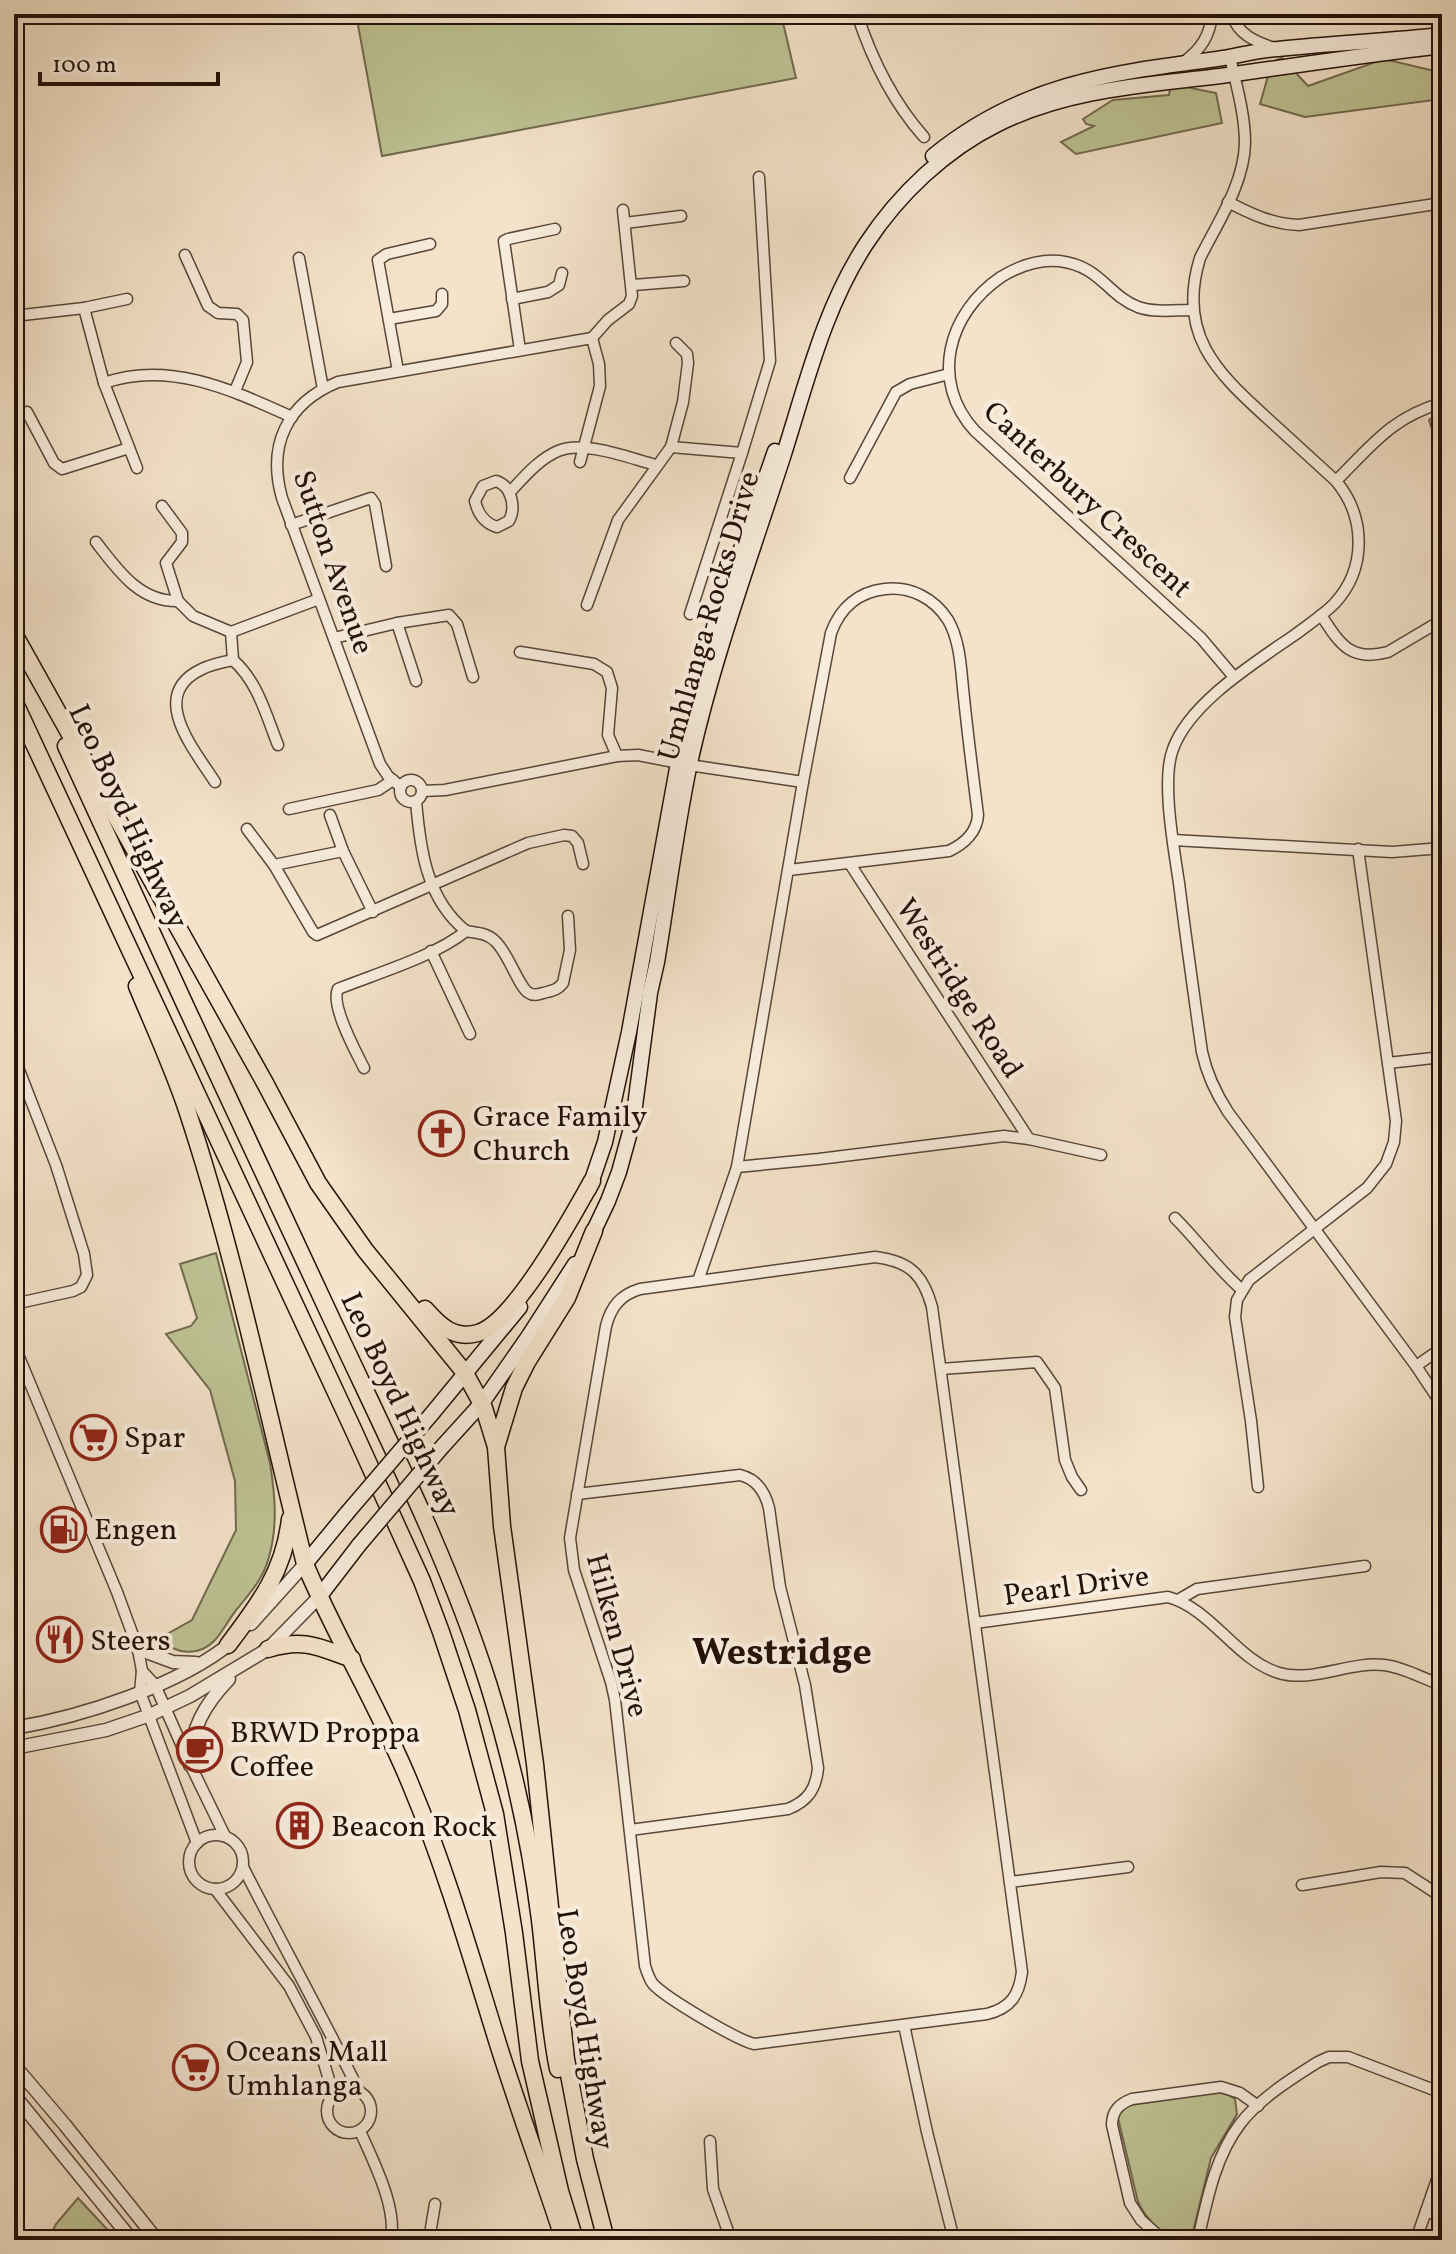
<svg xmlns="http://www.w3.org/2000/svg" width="1456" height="2254" font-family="Vollkorn,serif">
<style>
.green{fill:#bec395;stroke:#716a4e;stroke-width:2}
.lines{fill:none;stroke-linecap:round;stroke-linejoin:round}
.minor-casing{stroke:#584638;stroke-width:13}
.tertiary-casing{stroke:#584638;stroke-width:15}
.secondary-casing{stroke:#241108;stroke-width:17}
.trunk-casing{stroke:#241108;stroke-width:19}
.minor{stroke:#f8eddd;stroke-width:10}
.tertiary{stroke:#f8eddd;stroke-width:12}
.secondary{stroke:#f8eddd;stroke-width:14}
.trunk{stroke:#f4e3ca;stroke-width:16}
.secondary-bridge-casing{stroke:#241108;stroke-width:17;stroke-linecap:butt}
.secondary-bridge{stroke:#f8eddd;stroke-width:14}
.labels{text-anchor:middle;stroke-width:8;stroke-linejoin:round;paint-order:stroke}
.street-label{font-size:30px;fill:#241108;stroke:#f8eddd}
.poi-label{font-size:30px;fill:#241108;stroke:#f8eddd;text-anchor:start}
.district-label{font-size:38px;font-weight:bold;fill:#241108;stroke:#f8eddd}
</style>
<rect width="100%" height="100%" fill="#f4e3ca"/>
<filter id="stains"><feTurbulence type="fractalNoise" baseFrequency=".0025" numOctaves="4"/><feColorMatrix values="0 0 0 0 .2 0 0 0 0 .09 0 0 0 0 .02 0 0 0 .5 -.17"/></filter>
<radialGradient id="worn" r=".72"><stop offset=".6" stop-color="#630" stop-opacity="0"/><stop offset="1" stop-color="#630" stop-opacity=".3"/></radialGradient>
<g class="green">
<path d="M 356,14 L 781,14 L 796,78 L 382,156 Z"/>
<path d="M 1282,58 L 1308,86 L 1384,59 L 1439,72 L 1442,99 L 1305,117 L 1260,104 L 1272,62 Z"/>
<path d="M 1171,84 L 1216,93 L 1222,123 L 1076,154 L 1061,142 L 1094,126 L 1086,124 L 1083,119 L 1113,100 L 1169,95 Z"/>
<path d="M 1442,410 L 1442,460 L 1429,420 Z"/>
<path d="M 216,1253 L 270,1463 C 275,1495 278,1525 269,1557 C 263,1579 251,1592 237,1609 C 229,1619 223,1631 215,1640 C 199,1657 175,1655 160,1638 L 192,1620 L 236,1530 L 235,1481 L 210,1390 L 166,1334 L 191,1326 L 197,1318 L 180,1264 Z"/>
<path d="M 1218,2092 L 1227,2094 L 1235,2099 L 1237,2114 L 1211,2158 L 1193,2232 L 1183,2240 C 1165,2239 1145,2218 1138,2202 L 1118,2118 L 1120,2112 L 1130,2105 Z"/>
<path d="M 78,2198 L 117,2240 L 48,2240 L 56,2224 Z"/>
</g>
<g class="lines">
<defs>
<g id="minor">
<path d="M 857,14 C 872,60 892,101 924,137"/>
<path d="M 1231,14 C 1239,35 1254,41 1274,48"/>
<path d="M 1230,57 C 1236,84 1245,114 1245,143 C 1244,184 1218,222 1200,258 C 1177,333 1215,371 1267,418 C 1290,439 1313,460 1336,481 C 1366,517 1367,569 1334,604 C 1323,615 1309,624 1296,634 C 1256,662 1190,702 1173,749 C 1161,780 1174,849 1179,883 C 1186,939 1194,996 1202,1052 C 1207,1075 1215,1092 1228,1112 L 1416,1366 L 1442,1405"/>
<path d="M 1184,62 C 1201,49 1210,36 1212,14"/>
<path d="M 1228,202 C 1251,214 1272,224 1299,225 L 1442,203"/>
<path d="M 625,223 L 681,216"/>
<path d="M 185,255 L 208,306 L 218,313 L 237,314 L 243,320 L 247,362 L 235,391"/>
<path d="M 299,258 L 323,389"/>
<path d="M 633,285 L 684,281"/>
<path d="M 512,299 L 548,292 L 559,285 L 562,273"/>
<path d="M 84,308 L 104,383 L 137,468"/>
<path d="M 1193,310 C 1176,310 1155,313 1138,307 C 1107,295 1101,266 1059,261 C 1038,259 1019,266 1001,277 C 948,313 929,381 975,431 L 1201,638 L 1234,677"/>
<path d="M 14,316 L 84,308 L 127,299"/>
<path d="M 389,319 L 436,311 L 442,304 L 442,294"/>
<path d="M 592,338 L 608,320 L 629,304 L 632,296 L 623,210"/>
<path d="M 520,350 L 504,241 L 508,239 L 555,229"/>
<path d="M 398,371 L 378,260 L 387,254 L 430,244"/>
<path d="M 104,383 C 169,360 232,390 292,417"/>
<path d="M 27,412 L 54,463 L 62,469 L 129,448"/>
<path d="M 671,447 L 742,453"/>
<path d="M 580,462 L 600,386 L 599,364 L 592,338"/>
<path d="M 850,478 L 896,392 L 910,384 L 949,374"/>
<path d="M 496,481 C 512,486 516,508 509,521 L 497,527 C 484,523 478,514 475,501 L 483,486 Z"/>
<path d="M 1336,481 C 1371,446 1392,417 1442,403"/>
<path d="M 510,492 C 524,477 539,459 558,451 C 584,440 629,458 656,465"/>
<path d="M 162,506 L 182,533 L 182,542 L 166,563 L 178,601 L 193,616 L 231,632 L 319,599"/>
<path d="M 291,525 L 371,498 L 375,504 L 386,566"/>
<path d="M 96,542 C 117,569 139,602 178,601"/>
<path d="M 587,605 L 618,520 L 671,447 L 683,402 L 688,363 L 687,354 L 676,343"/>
<path d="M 690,614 L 742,453 L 770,361 L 759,177"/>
<path d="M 1321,615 C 1340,644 1350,662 1388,652 L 1442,620"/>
<path d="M 397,623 L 416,681"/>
<path d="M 231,632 L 233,660 C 258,682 266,715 278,745"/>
<path d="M 334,638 L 397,623 L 449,615 L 457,624 L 473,677"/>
<path d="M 520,652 L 594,664 L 607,672 L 612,688 L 608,735 L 617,756"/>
<circle cx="411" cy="791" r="11"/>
<path d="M 215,782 C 194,749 147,695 202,669 C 212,664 223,662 233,660"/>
<path d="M 401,787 L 388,776 L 380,764 L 282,498 C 267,445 287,403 338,382 L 592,338"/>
<path d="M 422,791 L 445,790 L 617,756 L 638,755 L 689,765 L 803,782"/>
<path d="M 416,801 C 420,848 426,899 466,931"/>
<path d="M 289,809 L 378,790 L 393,780"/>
<path d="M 330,815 L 343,851 L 373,912"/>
<path d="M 247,829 L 274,865 L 313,932 L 317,935 L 528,843 L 564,835 L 572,836 L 578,843 L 583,864"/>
<path d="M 1173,840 L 1392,852 L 1442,848"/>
<path d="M 850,864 L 1029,1139"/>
<path d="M 274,865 L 343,851"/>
<path d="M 431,951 L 470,1034"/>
<path d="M 14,1057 L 56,1165 L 84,1254 L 87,1275 L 81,1287 L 73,1291 L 14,1304"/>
<path d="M 1388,1063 L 1442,1057"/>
<path d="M 364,1068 C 356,1052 330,1005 338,989 C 375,974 436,956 466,931 C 477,933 487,933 495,941 C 508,952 519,988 529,993 C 535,997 542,993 547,992 C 555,990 558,989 563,983 L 570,950 L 568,916"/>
<path d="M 737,1167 L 819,1159 L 1004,1136 L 1029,1139 L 1101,1155"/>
<path d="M 1175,1218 C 1198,1241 1217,1268 1242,1290"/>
<path d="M 875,1257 C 909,1261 923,1274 932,1307 L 1022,1972 C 1019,1995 1011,2008 987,2014 L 754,2044 C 735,2039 666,1998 653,1984 C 649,1979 647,1972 645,1966 L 615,1700 L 611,1682 L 574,1570 L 570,1538 L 606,1326 C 611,1307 620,1295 640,1289 Z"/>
<path d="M 698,1281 L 737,1167 L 803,782 L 831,633 C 840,608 858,592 885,589 C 910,586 934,598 948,620 C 961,642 961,673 964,698 C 968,737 973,776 978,815 C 977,832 964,844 949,851 L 789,870"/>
<path d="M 14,1345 L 117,1592 L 138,1649 L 142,1671"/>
<path d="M 1416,1366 L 1442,1348"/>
<path d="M 941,1369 L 1037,1362 L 1055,1388 L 1065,1460 L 1072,1477 L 1081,1490"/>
<path d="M 1258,1487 L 1251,1421 L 1235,1317 L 1237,1300 L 1249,1280 L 1367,1188 L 1386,1164 L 1394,1142 L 1396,1121 L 1358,849"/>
<path d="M 577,1494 L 740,1475 C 757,1479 765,1492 769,1508 L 780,1587 L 805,1685 L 818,1768 C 816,1789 808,1801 788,1809 L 630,1830"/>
<path d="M 1178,1600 L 1197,1589 L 1365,1566"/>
<path d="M 975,1623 L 1168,1597 C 1212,1609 1236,1660 1279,1673 C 1311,1683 1351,1661 1384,1665 C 1404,1667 1423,1679 1442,1685"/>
<circle cx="216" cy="1862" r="27"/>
<path d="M 197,1843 L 140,1692 L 142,1671 L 155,1685 L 189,1762 L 225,1836"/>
<path d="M 243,1867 C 281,1942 322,2015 359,2091"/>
<path d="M 1010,1882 L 1128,1867"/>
<path d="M 1302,1885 L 1381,1872 L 1405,1873 L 1442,1897"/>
<path d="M 215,1889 L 289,1986 L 316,2037 L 334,2096"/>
<path d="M 904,2025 L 927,2132 L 954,2240"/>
<circle cx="349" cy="2111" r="22"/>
<path d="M 360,2131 C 373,2161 397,2206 391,2240"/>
<path d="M 710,2141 L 713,2189 L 731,2240"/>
<path d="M 1426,2211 L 1442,2217"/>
<path d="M 429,2240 L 435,2204"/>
<path d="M 1163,2240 L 1141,2220 L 1130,2203 L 1112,2125 C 1112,2111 1119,2104 1132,2099 L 1221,2087 L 1240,2093 L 1258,2106"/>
<path d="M 1198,2240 C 1207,2200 1215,2157 1240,2124 C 1259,2099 1291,2079 1318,2062 L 1329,2057 L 1348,2057 L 1442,2093"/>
<path d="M 1416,2240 L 1442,2165"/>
</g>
<g id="tertiary">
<path d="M 251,1624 L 305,1564"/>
<path d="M 138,1649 L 173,1662 L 196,1663"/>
<path d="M 14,1728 C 81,1717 180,1685 232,1642"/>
<path d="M 14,1748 L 106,1730 L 150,1715 L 190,1696 L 268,1649 L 319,1597"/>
<path d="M 190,1765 C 190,1729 205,1704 229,1679"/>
<path d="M 14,2065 L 65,2125 L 157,2240"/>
<path d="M 14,2095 L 132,2240"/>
</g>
<g id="secondary">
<path d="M 933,156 C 1021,84 1109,73 1217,59 C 1238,56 1257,50 1278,49 C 1332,43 1387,41 1442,35"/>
<path d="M 589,1189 L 605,1142 L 629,1032 L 678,763 L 714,627 L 775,451"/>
<path d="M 590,1239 L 608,1201 L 619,1172 L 633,1121 L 650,993 L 657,962 C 668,896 676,829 690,763 C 713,659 750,559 783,457 C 806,385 824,308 866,244 C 898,195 945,150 998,124 C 1073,87 1155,85 1235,74 C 1304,64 1373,54 1442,46"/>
<path d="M 430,1416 L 520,1307"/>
<path d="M 442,1447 L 482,1403 L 528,1337 L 575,1264"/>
<path d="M 305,1564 L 347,1513"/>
<path d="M 319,1597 L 359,1545"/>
</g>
<g id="trunk">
<path d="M 14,634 L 265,1083 L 318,1183 L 365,1250 L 465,1373 L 484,1408 L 496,1447 L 502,1526 L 535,1764 L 566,2059 L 585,2159 L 606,2240"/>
<path d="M 14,701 L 352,1427 L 422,1581 L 441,1632 L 467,1710 L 495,1814 L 514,1933 L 530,2061 L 560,2191 L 575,2240"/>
<path d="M 66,746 C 152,934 239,1122 327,1309 C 384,1432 447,1554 488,1683 C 512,1760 530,1840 540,1920 C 546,1969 548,2019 558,2069"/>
<path d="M 137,986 C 154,1027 173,1068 187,1110 C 236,1258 267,1412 305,1564 C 337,1640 381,1711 412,1788 C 447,1872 472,1960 499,2047 C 519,2110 542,2173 563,2237"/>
<path d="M 425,1309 C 439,1325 454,1340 478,1333 C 515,1322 573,1215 592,1181"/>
<path d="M 496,1447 L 514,1388 L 527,1362 L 567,1298 L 594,1231"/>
<path d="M 228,1645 C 259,1604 284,1572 290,1519"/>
<path d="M 268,1649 C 305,1638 318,1647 352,1659"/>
</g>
</defs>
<use href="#minor" class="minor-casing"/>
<use href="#tertiary" class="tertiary-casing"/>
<use href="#secondary" class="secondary-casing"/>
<use href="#trunk" class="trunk-casing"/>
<use href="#minor" class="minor"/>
<use href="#tertiary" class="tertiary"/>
<use href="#secondary" class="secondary"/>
<use href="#trunk" class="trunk"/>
<defs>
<g id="secondary-bridge">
<path d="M 347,1513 L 430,1416"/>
<path d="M 359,1545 L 442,1447"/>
</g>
</defs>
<use href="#secondary-bridge" class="secondary-bridge-casing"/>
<use href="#secondary-bridge" class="secondary-bridge"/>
</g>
<defs>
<symbol id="church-ring" viewBox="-11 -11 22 22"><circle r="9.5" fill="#f8eddd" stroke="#8f2418" stroke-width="1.5"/><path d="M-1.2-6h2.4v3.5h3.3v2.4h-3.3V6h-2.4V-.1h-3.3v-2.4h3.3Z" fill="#8f2418"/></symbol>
<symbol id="supermarket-ring" viewBox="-11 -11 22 22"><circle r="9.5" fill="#f8eddd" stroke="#8f2418" stroke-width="1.5"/><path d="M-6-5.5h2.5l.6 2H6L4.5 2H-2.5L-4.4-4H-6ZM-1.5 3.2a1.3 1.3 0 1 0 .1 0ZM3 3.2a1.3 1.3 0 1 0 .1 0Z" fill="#8f2418"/></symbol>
<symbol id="fuel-ring" viewBox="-11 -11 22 22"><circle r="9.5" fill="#f8eddd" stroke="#8f2418" stroke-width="1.5"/><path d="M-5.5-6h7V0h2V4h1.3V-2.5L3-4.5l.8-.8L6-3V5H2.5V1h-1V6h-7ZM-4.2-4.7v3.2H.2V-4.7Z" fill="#8f2418"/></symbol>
<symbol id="restaurant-ring" viewBox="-11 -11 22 22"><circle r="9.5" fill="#f8eddd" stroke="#8f2418" stroke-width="1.5"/><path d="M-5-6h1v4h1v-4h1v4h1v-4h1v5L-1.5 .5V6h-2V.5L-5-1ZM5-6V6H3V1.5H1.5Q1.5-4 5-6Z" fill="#8f2418"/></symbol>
<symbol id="cafe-ring" viewBox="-11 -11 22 22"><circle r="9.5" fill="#f8eddd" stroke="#8f2418" stroke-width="1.5"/><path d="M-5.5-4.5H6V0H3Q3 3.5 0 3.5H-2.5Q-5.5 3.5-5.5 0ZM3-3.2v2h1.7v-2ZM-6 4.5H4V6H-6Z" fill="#8f2418"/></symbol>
<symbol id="building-ring" viewBox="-11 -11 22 22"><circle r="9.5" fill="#f8eddd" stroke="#8f2418" stroke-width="1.5"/><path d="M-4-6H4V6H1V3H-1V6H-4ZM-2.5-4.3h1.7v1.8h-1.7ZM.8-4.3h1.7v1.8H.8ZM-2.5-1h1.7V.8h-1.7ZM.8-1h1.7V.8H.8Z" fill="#8f2418"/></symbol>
</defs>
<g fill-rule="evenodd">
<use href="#church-ring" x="416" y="1108" width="51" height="51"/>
<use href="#supermarket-ring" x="68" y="1412" width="51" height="51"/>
<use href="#fuel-ring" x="38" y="1504" width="51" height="51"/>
<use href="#restaurant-ring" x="34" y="1614" width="51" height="51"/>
<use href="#cafe-ring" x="174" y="1724" width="51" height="51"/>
<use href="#building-ring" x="274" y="1800" width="51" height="51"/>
<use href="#supermarket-ring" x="170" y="2042" width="51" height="51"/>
</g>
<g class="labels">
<g class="street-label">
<text transform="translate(1088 499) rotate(43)" y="10">Canterbury Crescent</text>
<text transform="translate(334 562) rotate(71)" y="10">Sutton Avenue</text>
<text transform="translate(708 616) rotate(-74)" y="10">Umhlanga Rocks Drive</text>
<text transform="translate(129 816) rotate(65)" y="10">Leo Boyd Highway</text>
<text transform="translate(960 988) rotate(57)" y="10">Westridge Road</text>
<text transform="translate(401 1404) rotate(65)" y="10">Leo Boyd Highway</text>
<text transform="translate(1076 1585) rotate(-8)" y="10">Pearl Drive</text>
<text transform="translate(618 1635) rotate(75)" y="10">Hilken Drive</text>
<text transform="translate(586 2029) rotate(81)" y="10">Leo Boyd Highway</text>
</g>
<g class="poi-label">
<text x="473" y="1126">Grace Family<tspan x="473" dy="34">Church</tspan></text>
<text x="124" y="1447">Spar</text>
<text x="94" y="1539">Engen</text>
<text x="90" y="1650">Steers</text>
<text x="230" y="1742">BRWD Proppa<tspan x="230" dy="34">Coffee</tspan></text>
<text x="331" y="1836">Beacon Rock</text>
<text x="226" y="2061">Oceans Mall<tspan x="226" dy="34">Umhlanga</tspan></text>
</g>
<g class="district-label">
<text x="782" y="1664">Westridge</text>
</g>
</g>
<rect width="1456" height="2254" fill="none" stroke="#f4e3ca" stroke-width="48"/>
<rect x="16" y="16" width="1424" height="2222" fill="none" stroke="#241108" stroke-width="4"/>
<rect x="24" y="24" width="1408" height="2206" fill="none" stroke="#241108" stroke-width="2"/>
<path d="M40 72v12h178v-12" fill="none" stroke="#241108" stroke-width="4"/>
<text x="52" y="72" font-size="24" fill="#241108" stroke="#f8eddd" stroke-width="6" paint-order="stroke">100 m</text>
<rect width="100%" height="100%" filter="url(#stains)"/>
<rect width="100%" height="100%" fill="url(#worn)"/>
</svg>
